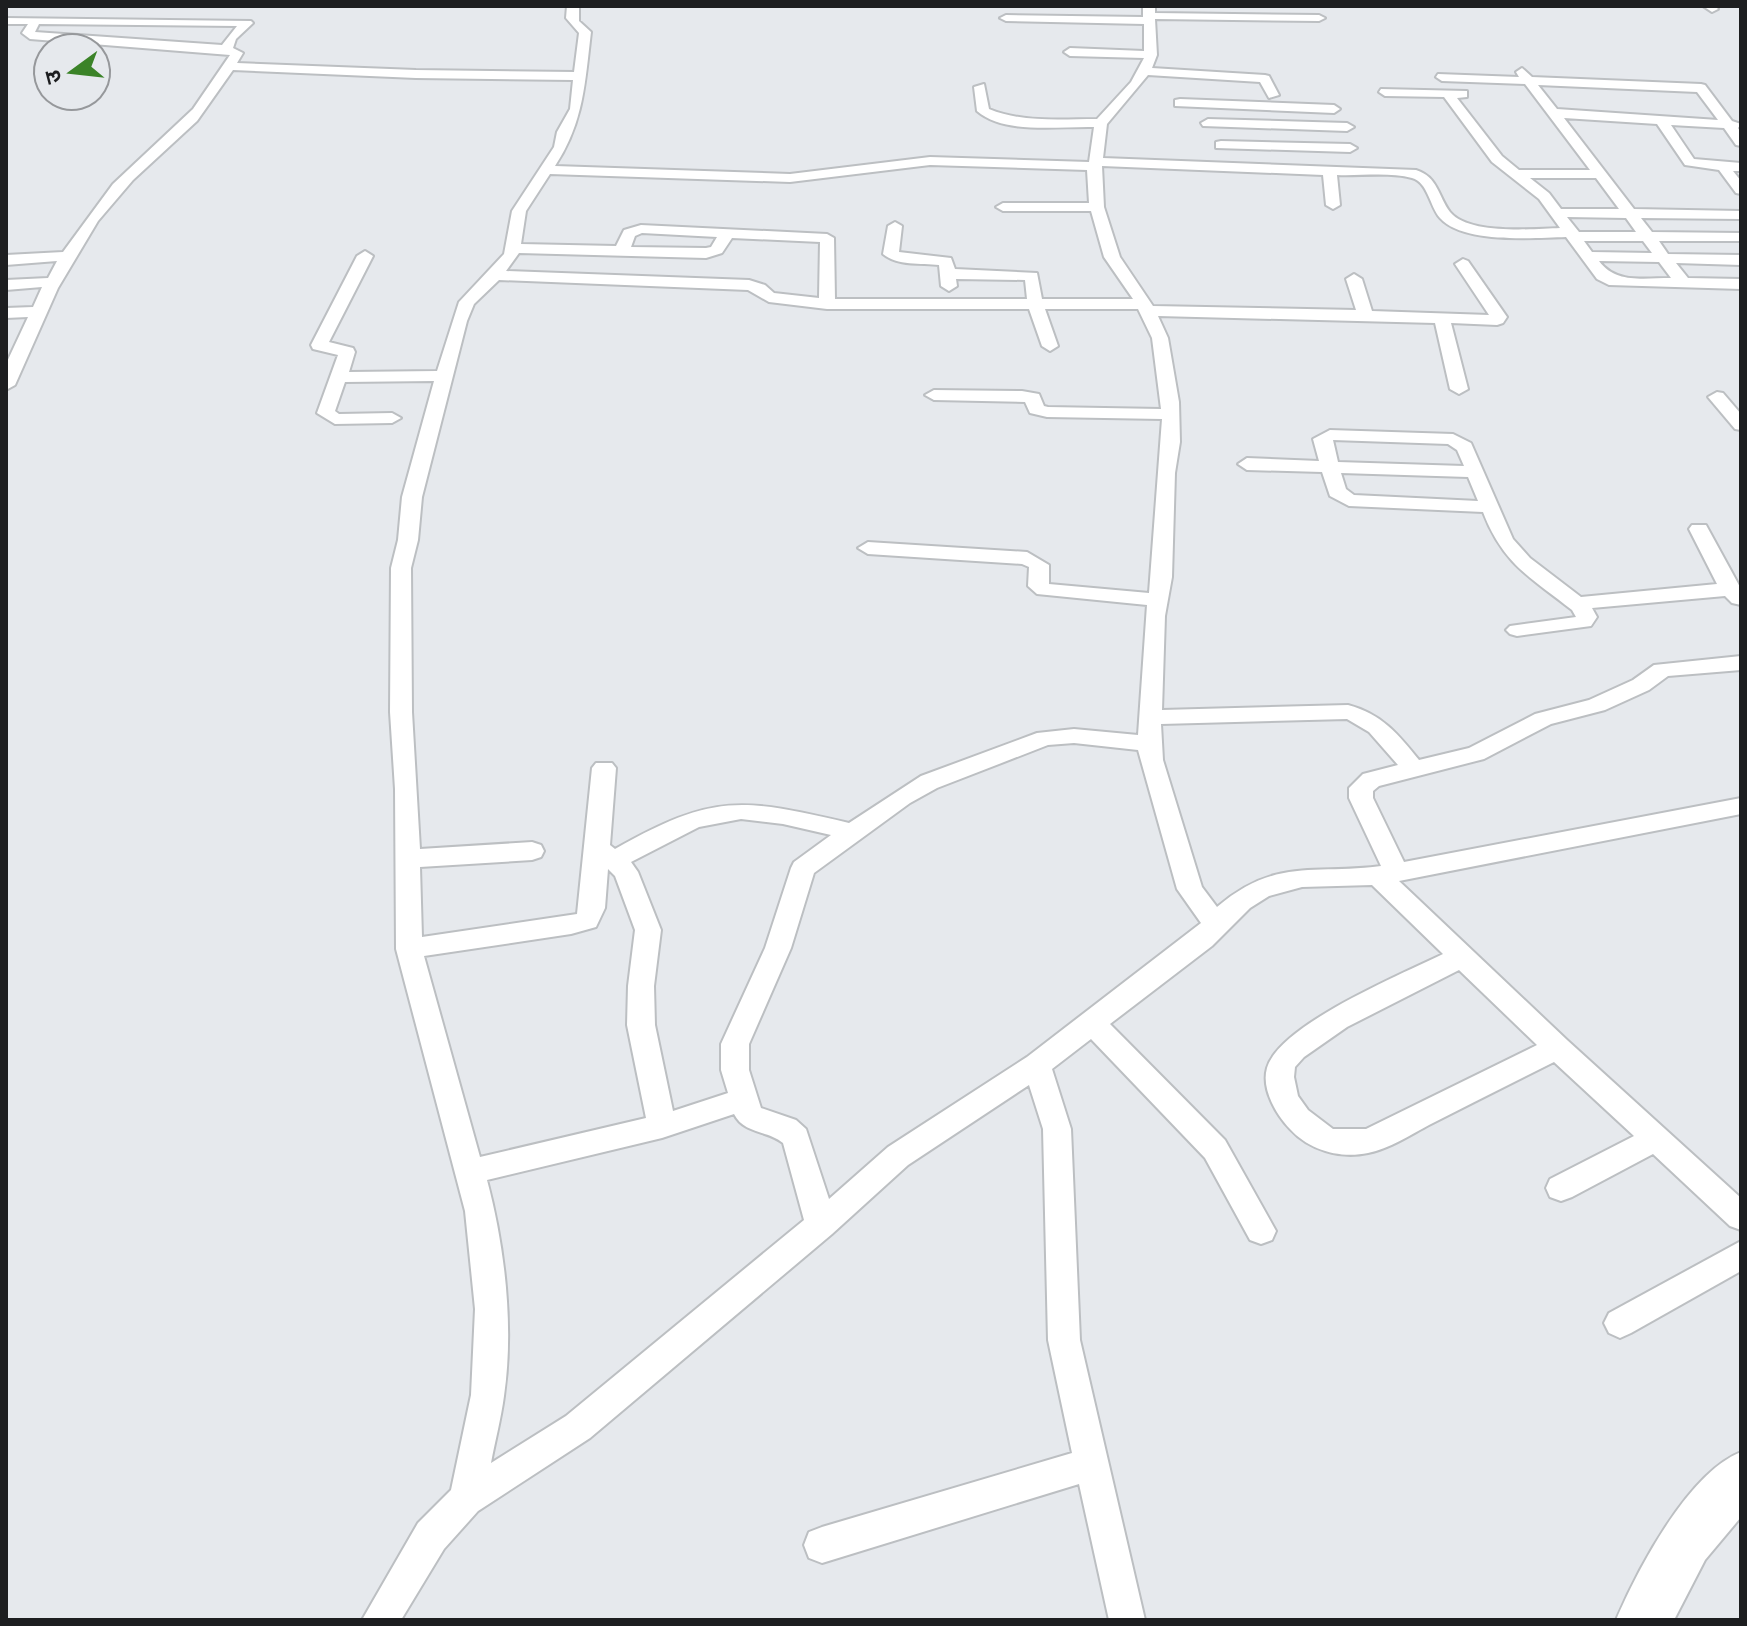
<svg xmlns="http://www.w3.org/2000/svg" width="1747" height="1626" font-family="'Crimson Pro','Noto Sans Devanagari',serif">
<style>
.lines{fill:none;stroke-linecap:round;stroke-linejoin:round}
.street-casing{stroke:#bcbfc2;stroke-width:4}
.secondary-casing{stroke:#bcbfc2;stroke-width:4}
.street{fill:#fff;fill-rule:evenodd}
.secondary{fill:#fff;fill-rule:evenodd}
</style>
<rect width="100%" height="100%" fill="#e6e9ed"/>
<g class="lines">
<defs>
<g id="street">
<path d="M 567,6 L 579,6 L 579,21 L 591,32 C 585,82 584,122 555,166 L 790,174 L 930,157 L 1089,162 L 1094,127 C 1059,126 1005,135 977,111 L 974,87 L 984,84 L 989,109 C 1023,123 1062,119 1097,119 L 1131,82 L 1144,58 L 1070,56 L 1064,52 L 1070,48 L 1144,51 L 1144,24 L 1006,21 L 1000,18 L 1006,15 L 1143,17 L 1143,6 L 1155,6 L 1155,13 L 1319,15 L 1325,18 L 1319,21 L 1155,19 L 1157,55 L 1152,68 L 1265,75 L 1269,76 L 1279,95 L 1269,98 L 1260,82 L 1148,75 L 1107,124 L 1103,158 L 1416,170 C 1438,177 1438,196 1450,212 C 1469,235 1533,229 1560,228 L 1539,199 L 1492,162 L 1444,97 L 1385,96 L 1379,92 L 1381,89 L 1467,91 L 1467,97 L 1457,98 L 1502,156 L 1519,170 L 1590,170 L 1525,84 L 1442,81 L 1436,77 L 1438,74 L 1519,77 L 1516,72 L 1522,68 L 1532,77 L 1701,84 L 1705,85 L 1732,121 L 1741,124 L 1738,128 L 1741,133 L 1741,146 L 1736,145 L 1724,128 L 1671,125 L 1694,159 L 1741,163 L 1741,171 L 1733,171 L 1741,181 L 1741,194 L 1736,193 L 1719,170 L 1685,165 L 1657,124 L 1564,118 L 1634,209 L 1741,211 L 1741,219 L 1641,218 L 1652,232 L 1741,233 L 1741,241 L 1659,241 L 1668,254 L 1741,255 L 1741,265 L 1676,263 L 1688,278 L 1741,279 L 1741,289 L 1609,285 L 1597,279 L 1566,237 C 1533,238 1463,244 1440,218 C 1430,207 1428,182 1412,178 C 1390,172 1360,176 1337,175 L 1340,205 L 1333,209 L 1326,205 L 1323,175 L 1102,166 L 1104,207 L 1120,257 L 1153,306 L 1356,310 L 1346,279 L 1354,274 L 1362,279 L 1372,311 L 1489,315 L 1455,264 L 1463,259 L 1468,261 L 1507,317 L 1503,323 L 1497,325 L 1451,323 L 1468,389 L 1459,394 L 1450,389 L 1435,323 L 1158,316 L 1168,338 L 1179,402 L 1180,442 L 1175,473 L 1172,577 L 1165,616 L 1162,710 L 1348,705 C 1382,714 1398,734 1419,760 L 1469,748 L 1535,714 L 1589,700 L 1633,680 L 1654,665 L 1741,656 L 1741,670 L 1668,676 L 1649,690 L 1605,710 L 1551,724 L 1484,759 L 1379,786 L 1373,791 L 1373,798 L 1404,862 L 1741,798 L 1741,814 L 1399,881 L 1567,1040 L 1741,1198 L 1741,1230 L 1730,1226 L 1653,1154 L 1572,1197 L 1561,1201 L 1550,1197 L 1546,1188 L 1550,1179 L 1634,1136 L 1554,1062 C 1512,1083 1470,1104 1429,1125 C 1410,1135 1389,1149 1368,1153 C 1340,1159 1309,1150 1290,1129 C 1276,1114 1261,1089 1267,1068 C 1279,1025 1402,974 1443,954 L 1372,885 L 1302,887 L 1269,896 L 1250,908 L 1212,946 L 1110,1024 L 1225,1140 L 1276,1231 L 1272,1240 L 1261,1244 L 1250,1240 L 1205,1158 L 1091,1039 L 1052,1069 L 1071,1129 L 1080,1340 L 1145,1620 L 1109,1620 L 1079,1484 L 822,1563 L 809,1558 L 804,1545 L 809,1532 L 822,1527 L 1072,1453 L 1048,1340 L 1043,1129 L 1029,1085 L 908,1165 L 832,1234 L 590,1438 L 478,1511 L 444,1549 L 401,1620 L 362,1620 L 418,1523 L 451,1490 L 471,1395 L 475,1309 L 465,1211 L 396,949 L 395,789 L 390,712 L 391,568 L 398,540 L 402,497 L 434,381 L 345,382 L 335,411 L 339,414 L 392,413 L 401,418 L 392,423 L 335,424 L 317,413 L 338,355 L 313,349 L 311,345 L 357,256 L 365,251 L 373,256 L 329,342 L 353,348 L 355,352 L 349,372 L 437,371 L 459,302 L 504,254 L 512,211 L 554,147 L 557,132 L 570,109 L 573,80 L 416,78 L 233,70 L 197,121 L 133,180 L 98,221 L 58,288 L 15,385 L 6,390 L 6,364 L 28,317 L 6,318 L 6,308 L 33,307 L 42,287 L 6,290 L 6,280 L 48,278 L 57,261 L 6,265 L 6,255 L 63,252 L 113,184 L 193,109 L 230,55 L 30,39 L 22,33 L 28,24 L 6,24 L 6,18 L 251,21 L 253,23 L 236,39 L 233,48 L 243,53 L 237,63 L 416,70 L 574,72 L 579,33 L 566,18 ZM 39,24 L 237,26 L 222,45 L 35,32 ZM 1538,85 L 1697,92 L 1718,120 L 1557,109 ZM 930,165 L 1087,170 L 1089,203 L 1003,203 L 996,207 L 1003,211 L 1091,211 L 1104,257 L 1133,299 L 1042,299 L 1037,273 L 955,269 L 951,258 L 899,252 L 902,226 L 895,222 L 888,226 L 883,254 C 897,266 921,263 939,265 L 941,286 L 949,291 L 957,286 L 956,279 L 1025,280 L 1027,299 L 835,299 L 834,238 L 827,234 L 641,225 L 624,230 L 616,246 L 521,244 L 526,211 L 550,174 L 790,182 ZM 1530,178 L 1596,178 L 1619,209 L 1561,209 L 1549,193 ZM 1567,217 L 1626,218 L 1636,232 L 1579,232 ZM 642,233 L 717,237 L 711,247 L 706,248 L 631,247 L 635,236 ZM 732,238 L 820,242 L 819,298 L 774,293 L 765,285 L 749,280 L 506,271 L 519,253 L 706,258 L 722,253 ZM 1584,241 L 1643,241 L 1652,253 L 1592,252 ZM 1599,261 L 1659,262 L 1671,278 C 1644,278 1616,284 1599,261 ZM 499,280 L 748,290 L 769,302 L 827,309 L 1029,309 L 1042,346 L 1050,351 L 1058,346 L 1045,309 L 1138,309 L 1152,338 L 1161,409 L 1048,407 L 1044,406 L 1039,394 L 1022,391 L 934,390 L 925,395 L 934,400 L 1025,402 L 1030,413 L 1047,417 L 1162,419 L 1149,593 L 1049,584 L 1049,565 L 1027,552 L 868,542 L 858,548 L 868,554 L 1022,564 L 1029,567 L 1028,586 L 1037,594 L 1147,605 L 1138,735 L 1074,729 L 1037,733 L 921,776 L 849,823 C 742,798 714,793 615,849 L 610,845 L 616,768 L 612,763 L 596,763 L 592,768 L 577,914 L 422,937 L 420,867 L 532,860 L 541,857 L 544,851 L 541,845 L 532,842 L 420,849 L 412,712 L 411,568 L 418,540 L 422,497 L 467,321 L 474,304 ZM 1347,719 L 1369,732 L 1398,765 L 1363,774 L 1349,788 L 1349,798 L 1381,866 C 1314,875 1276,857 1217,907 L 1202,887 L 1163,760 L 1161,724 ZM 1074,743 L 1138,750 L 1177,889 L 1201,923 L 1027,1057 L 888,1147 L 829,1199 L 806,1129 L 796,1120 L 761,1108 L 749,1070 L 749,1044 L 791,948 L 814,873 L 910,803 L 937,788 L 1048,745 ZM 741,819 L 783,824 L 831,835 L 794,862 L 791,868 L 765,948 L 721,1044 L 721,1070 L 728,1093 L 673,1111 L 655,1025 L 654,986 L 661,930 L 638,872 L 631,862 L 699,827 ZM 608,869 L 615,876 L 635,930 L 628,986 L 627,1025 L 646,1118 L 480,1157 L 424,956 L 571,934 L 596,927 L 605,908 ZM 1459,970 L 1537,1045 L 1366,1129 L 1333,1129 L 1308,1110 L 1298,1096 L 1294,1077 L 1295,1067 L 1304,1057 L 1347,1027 ZM 734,1114 C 744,1134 767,1130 783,1143 L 804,1220 L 566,1416 L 491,1463 C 495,1441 501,1419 504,1396 C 514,1327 505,1248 487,1180 L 662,1138 Z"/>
<path d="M 1703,6 L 1715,6 L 1718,9 L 1712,12 Z"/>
<path d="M 1180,99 L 1334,105 L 1340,109 L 1334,113 L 1175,106 L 1175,100 Z"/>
<path d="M 1208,119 L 1347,123 L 1354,127 L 1347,131 L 1203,126 L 1201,123 Z"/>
<path d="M 1221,141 L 1350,144 L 1357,148 L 1350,152 L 1216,148 L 1216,142 Z"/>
<path d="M 1717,392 L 1723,393 L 1741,414 L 1741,430 L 1735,429 L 1708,397 Z"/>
<path d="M 1330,430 L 1453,434 L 1471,443 L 1513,539 L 1530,558 L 1581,597 L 1717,584 L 1689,529 L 1692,525 L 1706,525 L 1741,589 L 1741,605 L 1732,603 L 1725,596 L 1592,608 L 1597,617 L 1591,626 L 1517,636 L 1510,634 L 1506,630 L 1510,626 L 1576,617 L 1572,610 C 1530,577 1503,564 1483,512 L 1349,506 L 1330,496 L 1322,472 L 1247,470 L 1238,464 L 1247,458 L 1319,461 L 1313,439 ZM 1333,440 L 1448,444 L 1457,450 L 1464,466 L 1338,462 ZM 1341,473 L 1468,477 L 1478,501 L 1354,495 L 1346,489 Z"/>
<path d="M 1741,1241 L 1741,1271 L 1631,1333 L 1620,1338 L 1609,1333 L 1604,1323 L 1609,1313 Z"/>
</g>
<path id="secondary" d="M 1741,1452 L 1741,1517 L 1705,1560 L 1674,1620 L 1616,1620 C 1638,1569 1688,1473 1741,1452 Z"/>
</defs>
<use href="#street" class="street-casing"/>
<use href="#secondary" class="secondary-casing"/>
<use href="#street" class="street"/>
<use href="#secondary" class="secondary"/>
</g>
<rect width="1747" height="1626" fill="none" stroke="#1d1e20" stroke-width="16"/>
<g transform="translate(72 72) rotate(255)"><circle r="38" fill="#e6e9ed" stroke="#96989b" stroke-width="2"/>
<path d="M0-6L14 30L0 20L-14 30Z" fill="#3b8328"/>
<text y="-12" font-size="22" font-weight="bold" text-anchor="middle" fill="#1d1e20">उ</text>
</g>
</svg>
